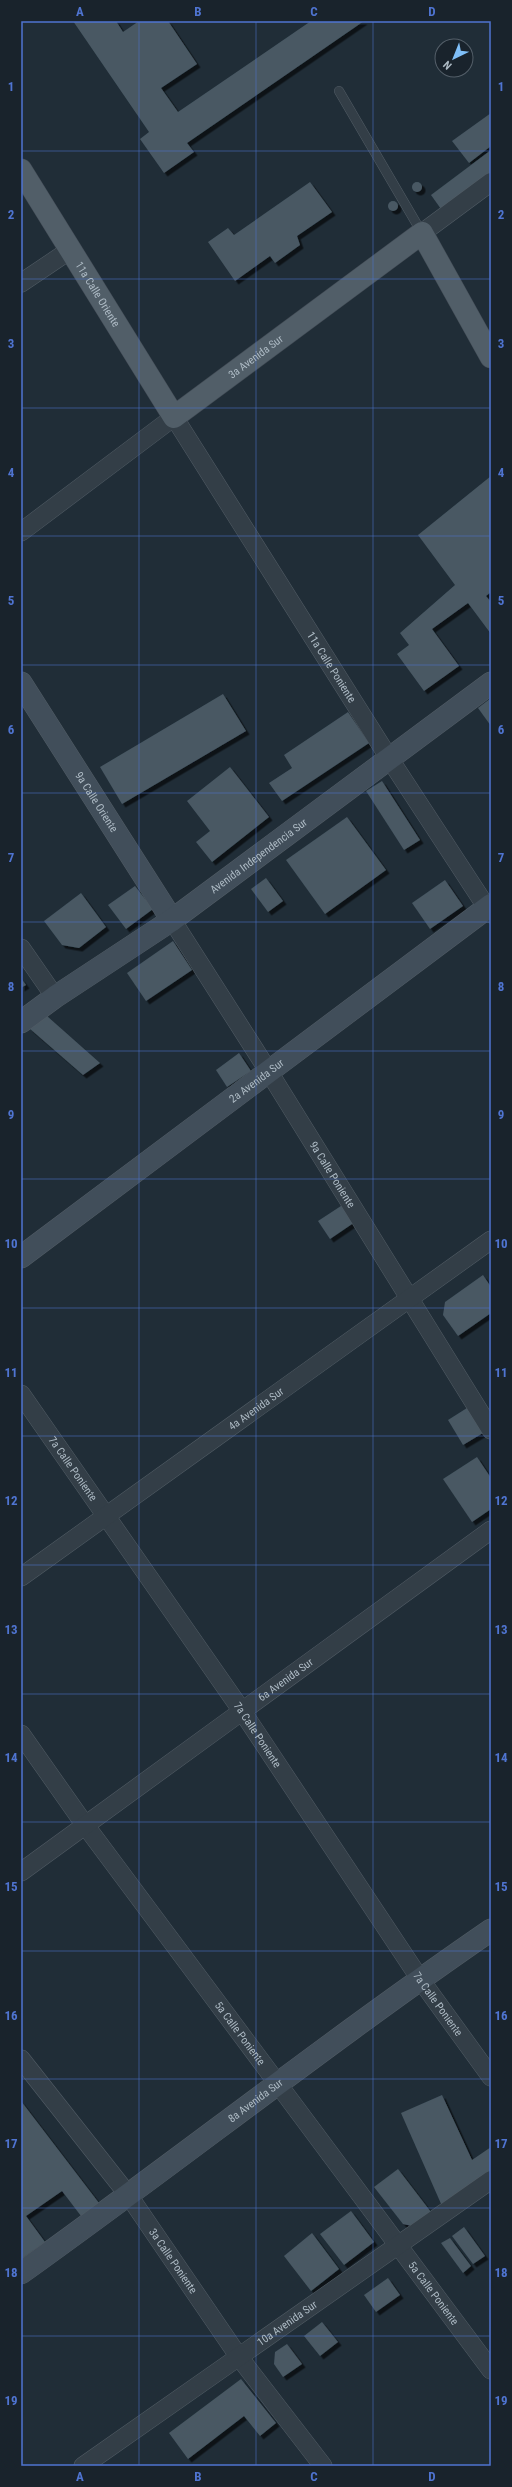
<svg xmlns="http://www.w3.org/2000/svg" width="512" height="2487" font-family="'Roboto Condensed',sans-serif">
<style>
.building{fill:#485863;filter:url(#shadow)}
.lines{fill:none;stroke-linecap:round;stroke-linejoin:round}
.lane-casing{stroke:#515c65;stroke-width:10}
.street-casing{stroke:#515c65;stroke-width:19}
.secondary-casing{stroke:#515c65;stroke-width:23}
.primary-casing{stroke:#404a54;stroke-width:23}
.lane{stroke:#333e47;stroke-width:9}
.street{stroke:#333e47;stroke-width:18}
.secondary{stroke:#414e5a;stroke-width:22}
.primary{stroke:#515e68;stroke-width:22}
.grid{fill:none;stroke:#4f74d1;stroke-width:1;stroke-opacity:0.55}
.labels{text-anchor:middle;stroke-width:4;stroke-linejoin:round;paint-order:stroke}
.street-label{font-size:11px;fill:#adbac4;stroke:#19232c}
.neatline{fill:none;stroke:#4f74d1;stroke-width:1.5}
.grid-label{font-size:13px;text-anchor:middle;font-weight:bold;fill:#4f74d1}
</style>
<defs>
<filter id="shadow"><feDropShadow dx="3.5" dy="3.5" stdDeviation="0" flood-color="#0009"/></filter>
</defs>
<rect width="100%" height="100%" fill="#202d37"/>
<g class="building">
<path d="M 73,21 L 116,21 L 123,32 L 139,21 L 168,21 L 197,64 L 161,88 L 178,112 L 311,21 L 364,21 L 187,143 L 194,152 L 164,173 L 140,139 L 149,132 Z"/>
<path d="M 491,113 L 491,146 L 469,163 L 452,141 Z"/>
<path d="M 491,150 L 491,173 L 441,209 L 431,195 Z"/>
<circle cx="417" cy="187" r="5"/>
<path d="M 310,182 L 332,212 L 297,236 L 300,245 L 275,263 L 270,256 L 235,281 L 208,242 L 228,228 L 234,235 Z"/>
<circle cx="393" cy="206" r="5"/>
<path d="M 491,476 L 491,592 L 486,596 L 491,602 L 491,634 L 468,603 L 432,629 L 459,666 L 424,691 L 397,654 L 409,645 L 400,633 L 455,585 L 418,535 Z"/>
<path d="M 223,694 L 246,731 L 122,804 L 100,767 Z"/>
<path d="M 491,698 L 491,726 L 478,708 Z"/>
<path d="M 348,712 L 369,743 L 282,801 L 269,783 L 292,768 L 284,755 Z"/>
<path d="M 230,767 L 269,817 L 212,862 L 196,842 L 210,831 L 187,801 Z"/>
<path d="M 382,781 L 420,840 L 404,850 L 366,791 Z"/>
<path d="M 347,817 L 386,870 L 325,914 L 286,860 Z"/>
<path d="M 266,878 L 283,901 L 268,912 L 251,889 Z"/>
<path d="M 445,880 L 463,906 L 430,929 L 412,903 Z"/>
<path d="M 135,886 L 153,909 L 126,929 L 108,905 Z"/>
<path d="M 81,893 L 106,927 L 79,948 L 62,945 L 44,921 Z"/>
<path d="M 173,941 L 192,970 L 146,1001 L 127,973 Z"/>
<path d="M 21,978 L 26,985 L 21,988 Z"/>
<path d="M 47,1016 L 100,1063 L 83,1075 L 29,1028 Z"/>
<path d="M 239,1053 L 251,1071 L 227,1087 L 216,1070 Z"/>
<path d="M 344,1204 L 355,1222 L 330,1239 L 318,1221 Z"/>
<path d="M 483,1275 L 491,1287 L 491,1313 L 458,1336 L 443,1315 L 445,1302 Z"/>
<path d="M 467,1408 L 483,1433 L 463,1445 L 448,1420 Z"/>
<path d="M 477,1457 L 491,1478 L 491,1509 L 472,1522 L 443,1479 Z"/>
<path d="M 442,2095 L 472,2160 L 491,2147 L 491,2171 L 442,2206 L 401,2113 Z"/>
<path d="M 21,2101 L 99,2203 L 81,2216 L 62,2191 L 26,2216 L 45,2242 L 21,2259 Z"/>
<path d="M 398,2169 L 431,2212 L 412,2226 L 403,2224 L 374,2187 Z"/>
<path d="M 351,2211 L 374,2242 L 344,2265 L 320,2234 Z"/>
<path d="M 464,2227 L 485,2256 L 473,2264 L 452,2236 Z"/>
<path d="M 312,2233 L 339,2269 L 311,2291 L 284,2256 Z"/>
<path d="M 450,2238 L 471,2266 L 463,2273 L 441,2243 Z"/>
<path d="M 388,2278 L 400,2295 L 376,2312 L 364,2295 Z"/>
<path d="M 322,2322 L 338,2342 L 320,2356 L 304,2336 Z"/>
<path d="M 287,2344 L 302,2364 L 283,2377 L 274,2364 L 275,2352 Z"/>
<path d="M 241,2379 L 276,2423 L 260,2436 L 244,2416 L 188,2459 L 169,2433 Z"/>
</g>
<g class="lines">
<defs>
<path id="lane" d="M 339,91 L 422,233"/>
<g id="street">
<path d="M 422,233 L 491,182"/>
<path d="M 21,283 L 70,250"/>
<path id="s1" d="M 21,532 L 174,417 L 389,758 L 491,914"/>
<path id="s2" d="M 172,920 L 269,1072 L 491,1430"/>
<path d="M 21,948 L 55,997"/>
<path id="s3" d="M 21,1394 L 242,1711 L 420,1979 L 491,2077"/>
<path id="s4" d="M 21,1577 L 491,1240"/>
<path id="s5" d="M 21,1734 L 85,1825 L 491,2370"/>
<path id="s6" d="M 21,1872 L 491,1530"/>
<path id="s7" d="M 21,2059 L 129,2196 L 239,2357 L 323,2466"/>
<path id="s8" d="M 83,2466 L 491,2180"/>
</g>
<g id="secondary">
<path id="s9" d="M 21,683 L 172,920"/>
<path id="s10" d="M 21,1022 L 55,997 L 172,920 L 491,683"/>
<path id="s11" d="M 21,1257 L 491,905"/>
<path id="s12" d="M 21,2273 C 179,2160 331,2040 491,1930"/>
</g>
<g id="primary">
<path id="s13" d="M 21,170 L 174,417 L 422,233 L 491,357"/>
</g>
</defs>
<use href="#lane" class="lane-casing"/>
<use href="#street" class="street-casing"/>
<use href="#secondary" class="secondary-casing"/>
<use href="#primary" class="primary-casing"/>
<use href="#lane" class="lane"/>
<use href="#street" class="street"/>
<use href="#secondary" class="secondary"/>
<use href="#primary" class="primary"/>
</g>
<path class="grid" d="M 139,21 L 139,2466M 256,21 L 256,2466M 373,21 L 373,2466M 21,151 L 491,151M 21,279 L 491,279M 21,408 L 491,408M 21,536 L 491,536M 21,665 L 491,665M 21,793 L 491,793M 21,922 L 491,922M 21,1051 L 491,1051M 21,1179 L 491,1179M 21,1308 L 491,1308M 21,1436 L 491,1436M 21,1565 L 491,1565M 21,1694 L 491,1694M 21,1822 L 491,1822M 21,1951 L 491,1951M 21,2079 L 491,2079M 21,2208 L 491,2208M 21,2336 L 491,2336"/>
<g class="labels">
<g class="street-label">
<text dy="4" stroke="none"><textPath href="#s13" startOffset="146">11a Calle Oriente</textPath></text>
<text dy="4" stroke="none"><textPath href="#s13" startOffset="392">3a Avenida Sur</textPath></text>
<text dy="4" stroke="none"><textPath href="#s1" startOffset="487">11a Calle Poniente</textPath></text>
<text dy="4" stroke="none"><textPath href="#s9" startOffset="141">9a Calle Oriente</textPath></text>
<text dy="4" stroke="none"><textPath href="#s10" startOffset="290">Avenida Independencia Sur</textPath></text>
<text dy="4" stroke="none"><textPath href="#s11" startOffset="294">2a Avenida Sur</textPath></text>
<text dy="4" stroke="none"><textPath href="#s2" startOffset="301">9a Calle Poniente</textPath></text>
<text dy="4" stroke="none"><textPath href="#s4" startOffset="289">4a Avenida Sur</textPath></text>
<text dy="4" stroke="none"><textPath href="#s3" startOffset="91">7a Calle Poniente</textPath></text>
<text dy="4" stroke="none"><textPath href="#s6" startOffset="327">6a Avenida Sur</textPath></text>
<text dy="4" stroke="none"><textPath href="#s3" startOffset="415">7a Calle Poniente</textPath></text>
<text dy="4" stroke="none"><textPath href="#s3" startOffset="739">7a Calle Poniente</textPath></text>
<text dy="4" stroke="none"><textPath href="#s5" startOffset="371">5a Calle Poniente</textPath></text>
<text dy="4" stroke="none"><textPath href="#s12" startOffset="291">8a Avenida Sur</textPath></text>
<text dy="4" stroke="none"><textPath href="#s7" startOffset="253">3a Calle Poniente</textPath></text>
<text dy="4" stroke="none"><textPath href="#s5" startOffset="695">5a Calle Poniente</textPath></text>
<text dy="4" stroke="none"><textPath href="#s8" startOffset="249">10a Avenida Sur</textPath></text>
</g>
</g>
<rect width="512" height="2487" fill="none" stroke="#19232c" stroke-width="44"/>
<g transform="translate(454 58) rotate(223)"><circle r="19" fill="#19232c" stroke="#545f69"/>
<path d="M0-3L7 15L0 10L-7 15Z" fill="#7fbff8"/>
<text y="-6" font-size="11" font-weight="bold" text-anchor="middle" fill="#adbac4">N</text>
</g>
<rect x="22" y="22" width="468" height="2443" class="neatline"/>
<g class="grid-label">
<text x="80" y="16">A</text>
<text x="198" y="16">B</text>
<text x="314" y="16">C</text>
<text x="432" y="16">D</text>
<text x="11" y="91">1</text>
<text x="501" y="91">1</text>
<text x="11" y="219">2</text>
<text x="501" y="219">2</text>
<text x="11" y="348">3</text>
<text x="501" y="348">3</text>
<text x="11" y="477">4</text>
<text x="501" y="477">4</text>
<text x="11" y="605">5</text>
<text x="501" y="605">5</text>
<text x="11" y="734">6</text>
<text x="501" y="734">6</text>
<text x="11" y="862">7</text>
<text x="501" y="862">7</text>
<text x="11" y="991">8</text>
<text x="501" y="991">8</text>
<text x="11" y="1119">9</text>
<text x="501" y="1119">9</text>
<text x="11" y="1248">10</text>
<text x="501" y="1248">10</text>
<text x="11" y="1377">11</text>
<text x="501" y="1377">11</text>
<text x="11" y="1505">12</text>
<text x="501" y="1505">12</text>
<text x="11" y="1634">13</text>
<text x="501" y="1634">13</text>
<text x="11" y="1762">14</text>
<text x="501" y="1762">14</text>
<text x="11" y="1891">15</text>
<text x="501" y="1891">15</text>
<text x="11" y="2020">16</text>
<text x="501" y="2020">16</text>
<text x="11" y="2148">17</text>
<text x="501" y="2148">17</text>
<text x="11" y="2277">18</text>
<text x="501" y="2277">18</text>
<text x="11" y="2405">19</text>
<text x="501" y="2405">19</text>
<text x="80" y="2481">A</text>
<text x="198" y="2481">B</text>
<text x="314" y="2481">C</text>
<text x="432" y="2481">D</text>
</g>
</svg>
